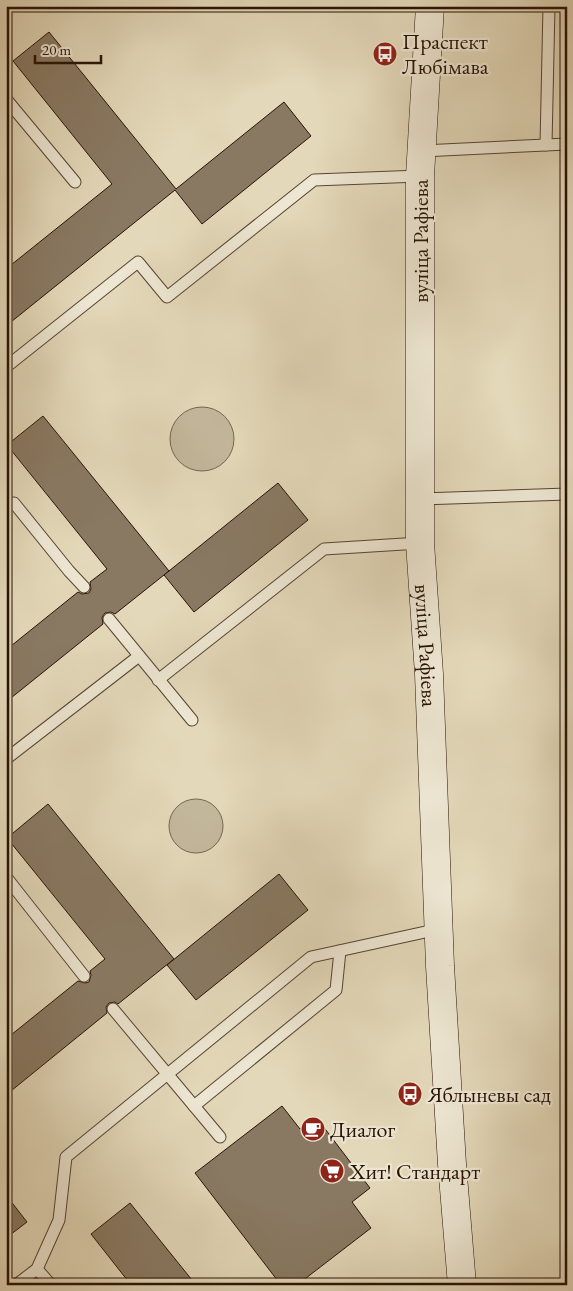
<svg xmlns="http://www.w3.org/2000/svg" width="573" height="1291" font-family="'EB Garamond',serif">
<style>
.green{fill:#c3b79b;stroke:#766550}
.building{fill:#897963;stroke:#281306}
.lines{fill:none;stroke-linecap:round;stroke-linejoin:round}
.lane-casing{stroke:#574433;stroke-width:13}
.secondary-casing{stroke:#281306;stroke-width:29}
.lane{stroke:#ede6d2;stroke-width:11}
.secondary{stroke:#ede6d2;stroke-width:28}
.labels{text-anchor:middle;stroke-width:4.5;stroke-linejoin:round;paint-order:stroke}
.poi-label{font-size:22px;fill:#281306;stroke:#ede6d2;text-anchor:start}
.street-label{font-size:22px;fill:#281306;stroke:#ede6d2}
</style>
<rect width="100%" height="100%" fill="#e3d8b9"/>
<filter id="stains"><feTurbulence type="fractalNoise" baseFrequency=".004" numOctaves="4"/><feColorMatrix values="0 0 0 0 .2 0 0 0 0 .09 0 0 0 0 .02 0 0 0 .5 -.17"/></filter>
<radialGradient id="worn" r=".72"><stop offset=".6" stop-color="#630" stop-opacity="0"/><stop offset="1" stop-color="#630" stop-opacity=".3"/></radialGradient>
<g class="green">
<circle cx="202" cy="439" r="32"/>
<circle cx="196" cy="826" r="27"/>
</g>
<g class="building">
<path d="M 49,32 L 176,189 L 284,102 L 311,136 L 202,224 L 175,190 L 6,326 L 6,269 L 112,184 L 13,61 Z"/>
<path d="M 43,416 L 169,571 L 115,614 L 111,612 L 105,613 L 102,617 L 103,624 L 6,702 L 6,650 L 78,592 L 82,594 L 89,593 L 91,589 L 90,582 L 107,569 L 7,445 Z"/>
<path d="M 278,483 L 308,520 L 194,612 L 164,575 Z"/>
<path d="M 48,804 L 174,959 L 118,1004 L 115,1002 L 109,1003 L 106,1007 L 107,1013 L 6,1095 L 6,1039 L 78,981 L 85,983 L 89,982 L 91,975 L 90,971 L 105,959 L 7,838 Z"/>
<path d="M 279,874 L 308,910 L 196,1000 L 167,965 Z"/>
<path d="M 282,1106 L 300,1129 L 316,1117 L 370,1188 L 352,1202 L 371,1228 L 297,1285 L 281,1285 L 195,1173 Z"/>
<path d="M 6,1195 L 27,1222 L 6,1238 Z"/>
<path d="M 130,1203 L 196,1285 L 132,1285 L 124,1276 L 91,1234 Z"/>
</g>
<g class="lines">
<defs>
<g id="lane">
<path d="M 6,99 L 75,182"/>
<path d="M 546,145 L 549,6"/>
<path d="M 422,151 L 567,144"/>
<path d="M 6,367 L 138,262 L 167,297 L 314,180 L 420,176"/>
<path d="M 421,499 L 567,494"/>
<path d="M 14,503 L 69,571 L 84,587"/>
<path d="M 109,619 L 192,720"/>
<path d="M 158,680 L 324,549 L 420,543"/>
<path d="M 6,759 L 139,656"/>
<path d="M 6,877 L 84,976"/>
<path d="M 113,1009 L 220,1137"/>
<path d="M 194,1106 L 336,990 L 340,951"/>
<path d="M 37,1269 L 51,1285"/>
<path d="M 16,1285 L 37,1269 L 59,1220 L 66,1157 L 311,957 L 439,929"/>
</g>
<g id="secondary">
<path id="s1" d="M 430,6 L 420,176 L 420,543 L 429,674 L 440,966 L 452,1164 L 462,1285"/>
</g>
</defs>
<use href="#lane" class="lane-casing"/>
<use href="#secondary" class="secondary-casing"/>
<use href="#lane" class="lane"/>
<use href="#secondary" class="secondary"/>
</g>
<defs>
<symbol id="bus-disc" viewBox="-11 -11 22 22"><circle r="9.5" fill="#8f2418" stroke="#ede6d2"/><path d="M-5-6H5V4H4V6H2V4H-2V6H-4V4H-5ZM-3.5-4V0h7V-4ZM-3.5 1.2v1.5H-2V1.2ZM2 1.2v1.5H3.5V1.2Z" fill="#fff"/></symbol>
<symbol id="cafe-disc" viewBox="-11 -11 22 22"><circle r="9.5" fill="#8f2418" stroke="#ede6d2"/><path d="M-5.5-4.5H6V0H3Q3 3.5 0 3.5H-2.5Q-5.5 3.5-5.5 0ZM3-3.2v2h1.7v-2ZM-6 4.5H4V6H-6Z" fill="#fff"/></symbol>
<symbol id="supermarket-disc" viewBox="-11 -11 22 22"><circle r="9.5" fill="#8f2418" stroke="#ede6d2"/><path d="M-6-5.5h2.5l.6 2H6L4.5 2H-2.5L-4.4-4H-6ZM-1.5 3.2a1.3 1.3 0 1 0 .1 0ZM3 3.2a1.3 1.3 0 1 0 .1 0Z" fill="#fff"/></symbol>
</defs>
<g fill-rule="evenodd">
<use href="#bus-disc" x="371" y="40" width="28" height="28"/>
<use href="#bus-disc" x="396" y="1080" width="28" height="28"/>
<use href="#cafe-disc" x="299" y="1115" width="28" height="28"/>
<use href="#supermarket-disc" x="318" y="1157" width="28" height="28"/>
</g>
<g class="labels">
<g class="poi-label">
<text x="402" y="49">Праспект<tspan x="402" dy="25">Любімава</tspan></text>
<text x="428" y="1102">Яблыневы сад</text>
<text x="330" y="1137">Диалог</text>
<text x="350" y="1179">Хит! Стандарт</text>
</g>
<g class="street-label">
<text transform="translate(420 241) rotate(-90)" y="8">вуліца Рафіева</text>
<text dy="8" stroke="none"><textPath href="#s1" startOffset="640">вуліца Рафіева</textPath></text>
</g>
</g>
<rect width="573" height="1291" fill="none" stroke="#e3d8b9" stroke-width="25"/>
<rect x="8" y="8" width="558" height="1276" fill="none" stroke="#281306" stroke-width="2.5"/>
<rect x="12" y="12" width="548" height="1266" fill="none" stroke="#281306"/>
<path d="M35 55v8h66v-8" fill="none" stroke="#281306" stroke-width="2.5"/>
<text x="42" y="55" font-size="15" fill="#281306" stroke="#ede6d2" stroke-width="4" paint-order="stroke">20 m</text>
<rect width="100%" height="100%" filter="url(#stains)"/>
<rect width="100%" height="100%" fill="url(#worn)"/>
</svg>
